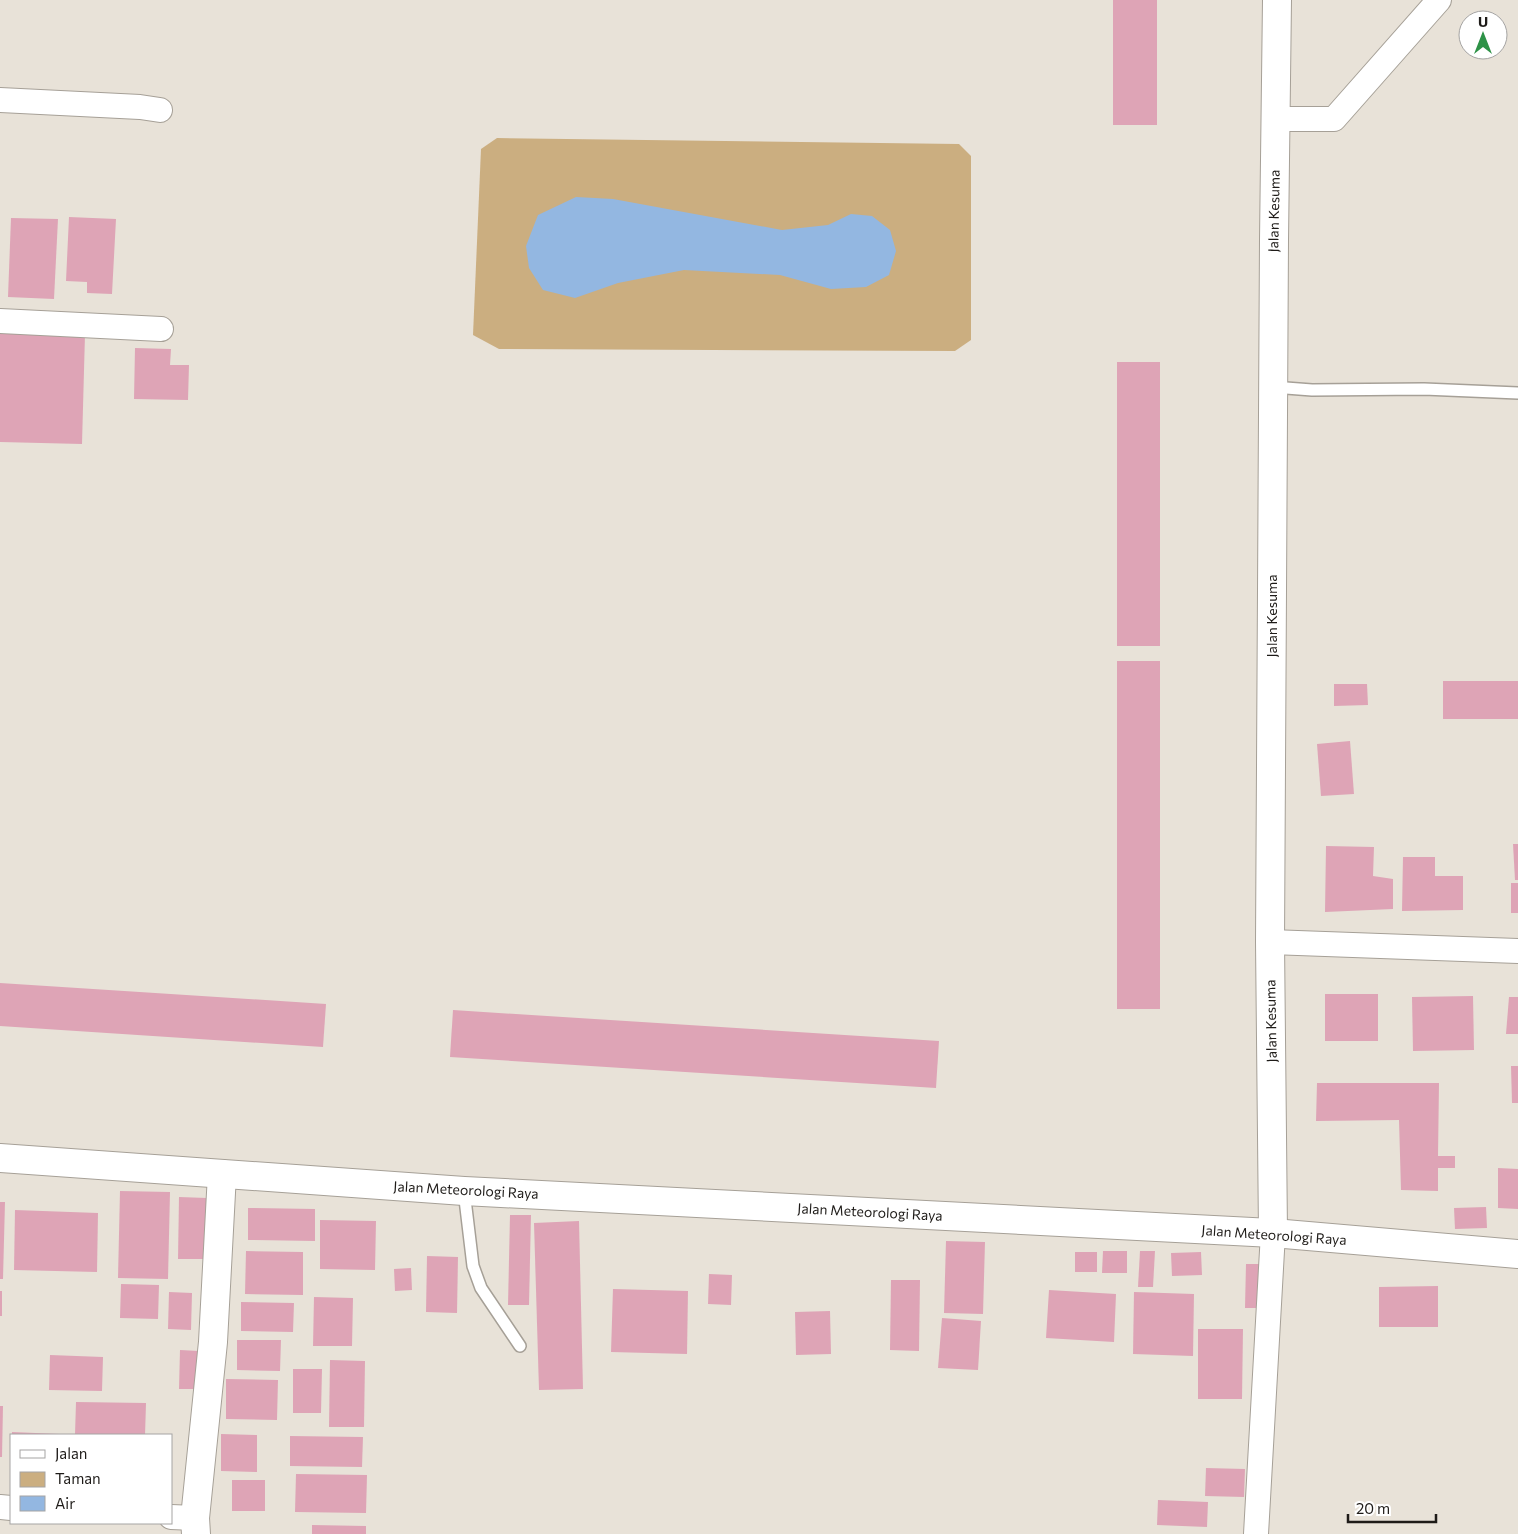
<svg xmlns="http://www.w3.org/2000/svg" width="1518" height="1534" font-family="Commissioner,sans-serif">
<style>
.green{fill:#cbae80}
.water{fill:#93b7e1}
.building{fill:#dea4b6}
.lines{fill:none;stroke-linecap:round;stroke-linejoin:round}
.service-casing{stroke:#a6a097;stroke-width:14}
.minor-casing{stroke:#a6a097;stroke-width:26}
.tertiary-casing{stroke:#a6a097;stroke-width:30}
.secondary-casing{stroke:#a6a097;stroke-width:30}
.service{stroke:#fff;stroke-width:11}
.minor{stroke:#fff;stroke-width:24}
.tertiary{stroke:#fff;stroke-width:28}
.secondary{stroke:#fff;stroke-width:28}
.labels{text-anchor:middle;stroke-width:4;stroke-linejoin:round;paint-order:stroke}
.street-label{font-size:14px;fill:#1e1b18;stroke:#fff}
</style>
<rect width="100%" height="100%" fill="#e8e2d8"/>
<path class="green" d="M 497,138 L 959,144 L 971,156 L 971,340 L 955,351 L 499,349 L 473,335 L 481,149 Z"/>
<path class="water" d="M 576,197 L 613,199 L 782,230 L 828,225 L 851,214 L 872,216 L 890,230 L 896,251 L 889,275 L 866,287 L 831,289 L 780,275 L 684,270 L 618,283 L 575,298 L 543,290 L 529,268 L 526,246 L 538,215 Z"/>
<g class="building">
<rect x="1113" y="0" width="44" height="125"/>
<path d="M 69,217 L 116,219 L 112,294 L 87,293 L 87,282 L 66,281 Z"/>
<path d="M 11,218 L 58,219 L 54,299 L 8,297 Z"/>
<path d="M 0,332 L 85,334 L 82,444 L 0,442 Z"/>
<path d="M 135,348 L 171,349 L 170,365 L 189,365 L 188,400 L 134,399 Z"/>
<rect x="1117" y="362" width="43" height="284"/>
<rect x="1117" y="661" width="43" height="348"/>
<rect x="1443" y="681" width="75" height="38"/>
<path d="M 1334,684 L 1367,684 L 1368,705 L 1334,706 Z"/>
<path d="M 1350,741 L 1354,794 L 1321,796 L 1317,744 Z"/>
<path d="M 1513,844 L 1518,844 L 1518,880 L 1515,880 Z"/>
<path d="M 1326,846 L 1374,847 L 1373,876 L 1393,879 L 1393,909 L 1325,912 Z"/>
<path d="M 1403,857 L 1435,857 L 1435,876 L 1463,876 L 1463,910 L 1402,911 Z"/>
<rect x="1511" y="883" width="7" height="30"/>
<path d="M 0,983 L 326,1004 L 323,1047 L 0,1026 Z"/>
<rect x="1325" y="994" width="53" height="47"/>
<path d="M 1473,996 L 1474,1050 L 1413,1051 L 1412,997 Z"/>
<path d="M 1509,997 L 1518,997 L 1518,1034 L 1506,1034 Z"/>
<path d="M 453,1010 L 939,1041 L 936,1088 L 450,1057 Z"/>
<path d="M 1511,1066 L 1518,1066 L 1518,1103 L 1512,1103 Z"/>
<path d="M 1317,1083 L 1439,1083 L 1438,1156 L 1455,1156 L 1455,1168 L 1438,1168 L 1438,1191 L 1401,1190 L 1399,1120 L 1316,1121 Z"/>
<path d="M 1498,1168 L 1518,1169 L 1518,1209 L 1498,1208 Z"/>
<path d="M 120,1191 L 170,1192 L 168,1279 L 118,1278 Z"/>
<path d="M 179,1197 L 207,1198 L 205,1259 L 178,1259 Z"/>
<path d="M 0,1202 L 5,1202 L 3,1279 L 0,1279 Z"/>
<path d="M 1486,1207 L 1487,1228 L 1455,1229 L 1454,1208 Z"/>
<path d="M 248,1208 L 315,1209 L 315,1241 L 248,1240 Z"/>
<path d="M 15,1210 L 98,1213 L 97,1272 L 14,1270 Z"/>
<path d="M 510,1215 L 531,1215 L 529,1305 L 508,1305 Z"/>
<path d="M 320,1220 L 376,1221 L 375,1270 L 320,1269 Z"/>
<path d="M 579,1221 L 583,1389 L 539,1390 L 534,1223 Z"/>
<path d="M 946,1241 L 985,1242 L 983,1314 L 944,1313 Z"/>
<path d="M 246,1251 L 303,1252 L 303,1295 L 245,1294 Z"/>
<path d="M 1103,1251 L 1127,1251 L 1127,1273 L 1102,1273 Z"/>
<path d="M 1140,1251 L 1155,1251 L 1153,1287 L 1138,1287 Z"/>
<rect x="1075" y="1252" width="22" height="20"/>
<path d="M 1201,1252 L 1202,1275 L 1172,1276 L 1171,1253 Z"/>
<path d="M 427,1256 L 458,1257 L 457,1313 L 426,1312 Z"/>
<path d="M 1246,1264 L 1263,1264 L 1262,1308 L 1245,1308 Z"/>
<path d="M 411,1268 L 412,1290 L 395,1291 L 394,1269 Z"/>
<path d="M 709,1274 L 732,1275 L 731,1305 L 708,1304 Z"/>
<path d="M 891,1280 L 920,1280 L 919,1351 L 890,1350 Z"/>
<path d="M 121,1284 L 159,1285 L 158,1319 L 120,1318 Z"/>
<path d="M 1438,1286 L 1438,1327 L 1379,1327 L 1379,1287 Z"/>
<path d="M 613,1289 L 688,1291 L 687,1354 L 611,1352 Z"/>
<path d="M 1049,1290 L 1116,1294 L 1114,1342 L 1046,1338 Z"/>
<rect x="0" y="1291" width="2" height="25"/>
<path d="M 169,1292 L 192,1293 L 191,1330 L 168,1329 Z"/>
<path d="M 1134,1292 L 1194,1294 L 1193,1356 L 1133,1354 Z"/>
<path d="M 314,1297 L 353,1298 L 352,1346 L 313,1346 Z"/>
<path d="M 241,1302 L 294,1303 L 293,1332 L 241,1331 Z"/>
<path d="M 830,1311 L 831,1354 L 796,1355 L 795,1312 Z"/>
<path d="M 942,1318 L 981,1321 L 978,1370 L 938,1368 Z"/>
<path d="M 1198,1329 L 1243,1329 L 1242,1399 L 1198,1399 Z"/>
<path d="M 237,1340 L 281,1340 L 280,1371 L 237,1370 Z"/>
<path d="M 180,1350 L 199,1351 L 198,1389 L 179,1389 Z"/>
<path d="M 50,1355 L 103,1357 L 102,1391 L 49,1390 Z"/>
<path d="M 330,1360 L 365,1361 L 364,1427 L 329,1427 Z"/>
<path d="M 293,1369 L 322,1369 L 321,1413 L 293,1413 Z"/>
<path d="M 226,1379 L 278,1380 L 277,1420 L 226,1419 Z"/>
<path d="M 76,1402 L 146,1403 L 145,1435 L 75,1435 Z"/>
<path d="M 0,1406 L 3,1406 L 2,1457 L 0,1457 Z"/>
<path d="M 12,1432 L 59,1434 L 59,1435 L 12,1435 Z"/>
<path d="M 221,1434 L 257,1435 L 257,1472 L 221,1471 Z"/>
<path d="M 290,1436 L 363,1437 L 362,1467 L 290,1466 Z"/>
<path d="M 1206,1468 L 1245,1469 L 1244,1497 L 1205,1496 Z"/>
<path d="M 296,1474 L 367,1475 L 366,1513 L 295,1512 Z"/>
<rect x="232" y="1480" width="33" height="31"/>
<path d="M 1158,1500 L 1208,1502 L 1207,1527 L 1157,1525 Z"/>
<path d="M 312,1525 L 366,1526 L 366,1534 L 312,1534 Z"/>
</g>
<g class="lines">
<defs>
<g id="service">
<path d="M 1273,387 L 1312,390 L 1424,389 L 1518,393"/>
<path d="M 464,1191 L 473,1266 L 481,1288 L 520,1346"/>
</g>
<g id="minor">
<path d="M 0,100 L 140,107 L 160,110"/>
<path d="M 1275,119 L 1334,119 L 1439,0"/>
<path d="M 0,321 L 161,329"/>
<path d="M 1270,942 L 1518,951"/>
<path d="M 0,1507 L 11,1508"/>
<path d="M 171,1517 L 195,1518"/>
<path d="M 1256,1534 L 1273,1233"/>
</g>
<g id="tertiary">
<path d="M 1273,1233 L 1270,942 L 1274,240 L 1277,0"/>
<path d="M 196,1534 L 195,1518 L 213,1342 L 222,1174"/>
</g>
<path id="secondary" d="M 0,1158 L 464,1191 L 1273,1233 L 1518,1254"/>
</defs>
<use href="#service" class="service-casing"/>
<use href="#minor" class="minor-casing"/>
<use href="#tertiary" class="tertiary-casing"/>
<use href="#secondary" class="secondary-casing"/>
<use href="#service" class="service"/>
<use href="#minor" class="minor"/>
<use href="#tertiary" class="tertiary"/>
<use href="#secondary" class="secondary"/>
</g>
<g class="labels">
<g class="street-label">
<text transform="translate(1274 211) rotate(-89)" y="5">Jalan Kesuma</text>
<text transform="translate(1272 616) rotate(-90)" y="5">Jalan Kesuma</text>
<text transform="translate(1271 1021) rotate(-91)" y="5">Jalan Kesuma</text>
<text transform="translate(466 1190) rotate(3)" y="5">Jalan Meteorologi Raya</text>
<text transform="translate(870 1212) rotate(3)" y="5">Jalan Meteorologi Raya</text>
<text transform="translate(1274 1235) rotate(4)" y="5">Jalan Meteorologi Raya</text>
</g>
</g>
<rect x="10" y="1434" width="162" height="90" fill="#ffffff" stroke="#a5a4a3"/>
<rect x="20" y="1450" width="25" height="8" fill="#ffffff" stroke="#a5a4a3"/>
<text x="55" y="1459" font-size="15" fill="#1e1b18">Jalan</text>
<rect x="20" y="1472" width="25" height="15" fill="#cbae80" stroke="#a5a4a3"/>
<text x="55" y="1484" font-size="15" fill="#1e1b18">Taman</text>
<rect x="20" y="1496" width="25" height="15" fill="#93b7e1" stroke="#a5a4a3"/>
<text x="55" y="1509" font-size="15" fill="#1e1b18">Air</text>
<g transform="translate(1483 35)"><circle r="24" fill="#ffffff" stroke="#a5a4a3"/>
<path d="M0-4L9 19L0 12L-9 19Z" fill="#2e9247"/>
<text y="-8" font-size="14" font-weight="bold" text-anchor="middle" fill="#1e1b18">U</text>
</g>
<path d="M1348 1514v8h88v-8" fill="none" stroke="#1e1b18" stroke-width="2.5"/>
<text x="1356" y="1514" font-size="15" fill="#1e1b18" stroke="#ffffff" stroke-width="4" paint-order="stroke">20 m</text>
</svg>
